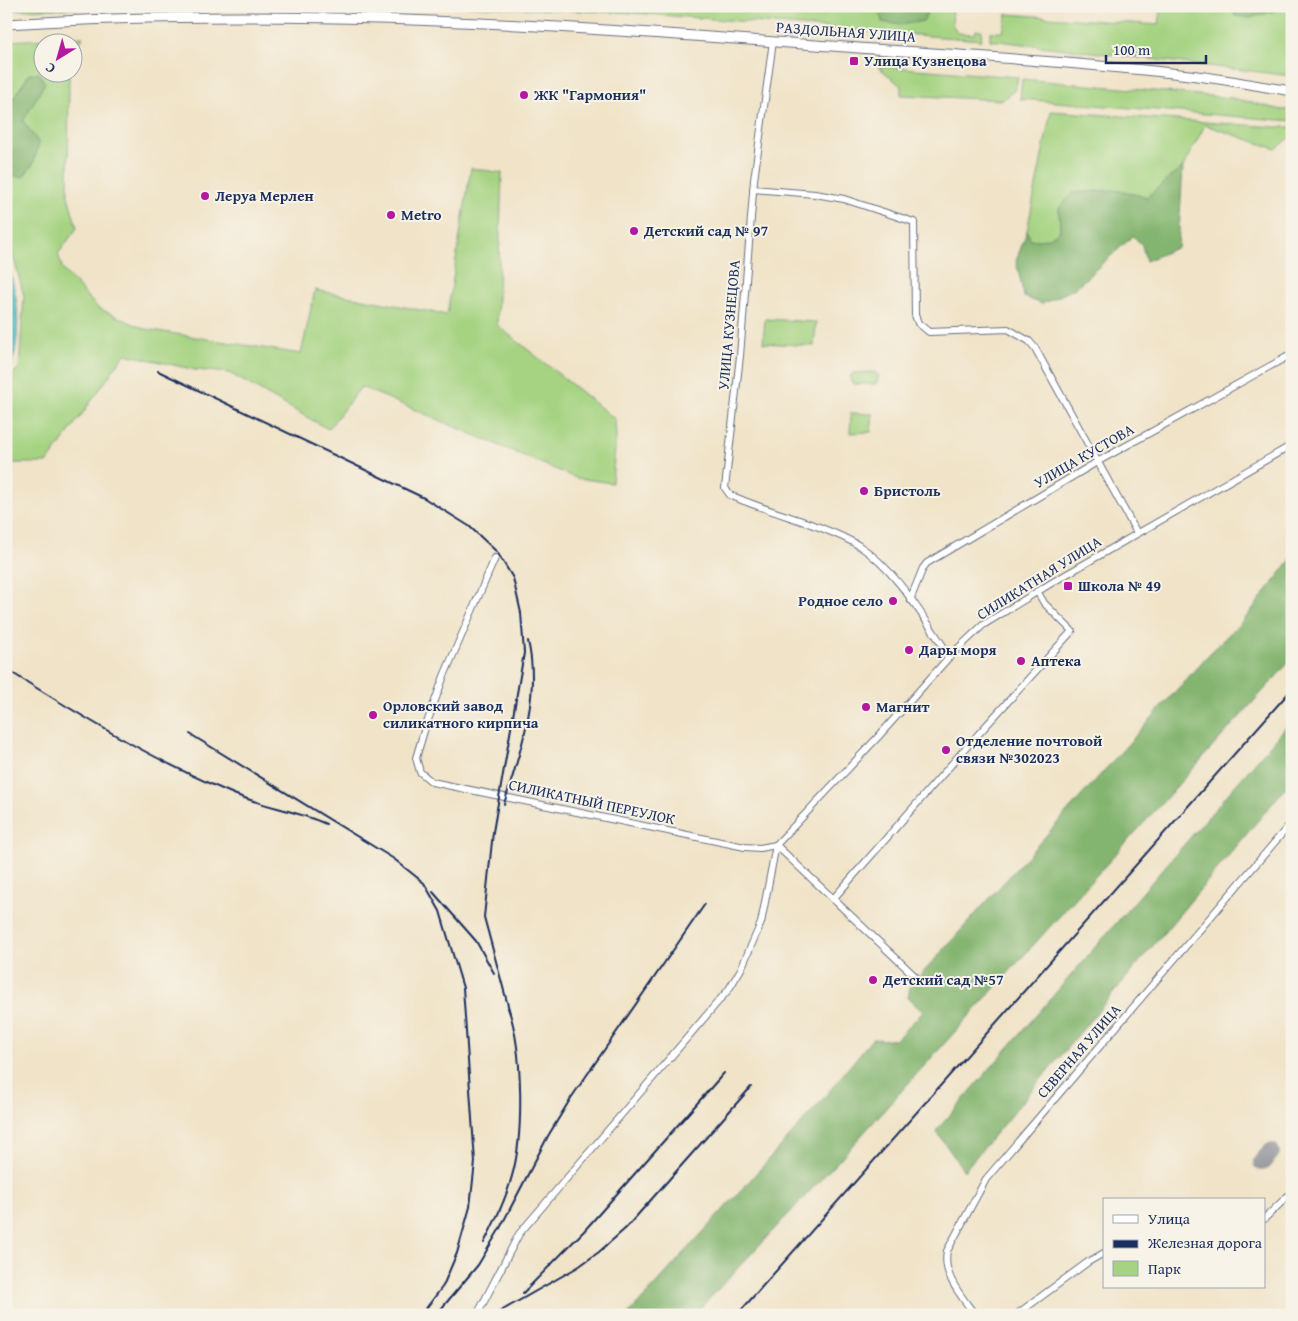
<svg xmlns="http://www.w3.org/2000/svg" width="1298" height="1321" font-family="'Gentium Book Plus',serif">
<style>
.green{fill:#a5d381;stroke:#608170}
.forest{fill:#84b56f;stroke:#507266}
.water{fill:#4bb9c3;stroke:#337490}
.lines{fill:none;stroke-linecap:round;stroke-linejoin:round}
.taxiway{stroke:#868992;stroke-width:18}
.minor-casing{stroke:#666e83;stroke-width:8}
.major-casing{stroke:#666e83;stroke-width:11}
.minor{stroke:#fff;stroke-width:6}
.major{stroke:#fff;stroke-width:9}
.rail{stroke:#1b2f5e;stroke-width:2}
.poi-dot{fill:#b5179e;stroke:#f7f3e8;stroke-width:2}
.labels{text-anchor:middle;stroke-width:4;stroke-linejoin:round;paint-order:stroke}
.street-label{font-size:15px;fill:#1b2f5e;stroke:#f7f3e8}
.poi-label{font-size:15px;font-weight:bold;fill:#1b2f5e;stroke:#f7f3e8;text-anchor:start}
</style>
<rect width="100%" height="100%" fill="#f7f3e8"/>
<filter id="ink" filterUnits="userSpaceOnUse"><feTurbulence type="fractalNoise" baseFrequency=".02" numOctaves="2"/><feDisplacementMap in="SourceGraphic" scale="10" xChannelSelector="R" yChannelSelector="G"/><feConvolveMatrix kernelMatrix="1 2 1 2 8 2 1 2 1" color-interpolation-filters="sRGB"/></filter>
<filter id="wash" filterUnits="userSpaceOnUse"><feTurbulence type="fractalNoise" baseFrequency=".0096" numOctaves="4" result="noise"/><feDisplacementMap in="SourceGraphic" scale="20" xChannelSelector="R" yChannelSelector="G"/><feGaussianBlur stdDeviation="1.12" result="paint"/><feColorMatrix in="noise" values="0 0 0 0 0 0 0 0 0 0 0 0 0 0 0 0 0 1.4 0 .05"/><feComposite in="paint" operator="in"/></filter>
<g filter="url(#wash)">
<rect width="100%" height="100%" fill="#f0e3c7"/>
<g class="green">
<path d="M 6,6 L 212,6 L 6,10 Z"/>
<path d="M 460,6 L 953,6 L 952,24 L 957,33 L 974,34 L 976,30 L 982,30 L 981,40 L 635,13 Z"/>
<path d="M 1161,6 L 1231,6 L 1277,10 L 1280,6 L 1292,6 L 1292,76 L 990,40 L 990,32 L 1003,32 L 1007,14 L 1159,25 Z"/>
<path d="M 83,37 L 73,56 L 72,42 L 42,42 L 42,72 L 69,73 L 68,196 L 77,228 L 58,254 L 63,270 L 98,308 L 145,329 L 301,354 L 315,290 L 447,315 L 471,168 L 502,173 L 497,325 L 615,419 L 616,437 L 612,483 L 576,478 L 361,387 L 328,429 L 229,373 L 196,370 L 125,354 L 47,463 L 6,463 L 6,380 L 19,368 L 24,296 L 12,251 L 6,250 L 6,41 Z"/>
<path d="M 877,66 L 1018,77 L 1015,90 L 1002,100 L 901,95 L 901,86 Z"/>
<path d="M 1022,79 L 1232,98 L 1282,110 L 1292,109 L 1292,121 L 1020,99 Z"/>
<path d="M 1051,111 L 1274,127 L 1292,127 L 1292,136 L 1276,149 L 1205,125 L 1183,167 L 1147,197 L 1114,190 L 1059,208 L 1060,231 C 1051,238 1042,242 1030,239 L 1027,231 Z"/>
<path d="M 765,319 L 816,322 L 814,346 L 763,343 Z"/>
<path d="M 875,372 L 879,376 L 876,384 L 854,384 L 851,382 L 850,376 L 853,373 Z"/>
<path d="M 851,413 L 873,414 L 871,432 L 850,433 Z"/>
</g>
<g class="forest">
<path d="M 879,6 L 930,6 L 923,21 L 900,25 L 882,22 Z"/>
<path d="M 1231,6 L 1280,6 L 1277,10 L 1250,18 L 1235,16 Z"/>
<path d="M 39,73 L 45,83 L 23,121 L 39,143 L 33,164 L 23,177 L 6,175 L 6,102 L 12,101 L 29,74 Z"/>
<path d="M 1183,167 L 1178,247 L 1146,261 L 1142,245 L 1133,236 L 1074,289 L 1042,304 L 1024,297 L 1016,261 L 1027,231 L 1030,239 C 1042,242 1051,238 1060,231 L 1059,208 L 1073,193 L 1114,190 L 1147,197 Z"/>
<path d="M 1292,558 L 1292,659 L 840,1159 L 694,1315 L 628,1315 L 818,1105 L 872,1039 L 895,1040 L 923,1012 L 908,998 L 910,987 L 1209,654 L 1248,615 Z"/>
<path d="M 1292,720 L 1292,780 L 964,1171 L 936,1131 Z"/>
</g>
<path class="water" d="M 6,255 C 9,269 14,284 16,298 C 19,316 19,360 6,374 Z"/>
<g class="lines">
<path class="taxiway" d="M 1262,1162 L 1271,1152"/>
</g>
</g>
<g filter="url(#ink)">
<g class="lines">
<defs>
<g id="minor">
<path d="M 773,41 L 754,180 L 740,356 L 725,488 L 730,495 C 769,513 823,524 858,545 C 898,571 923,618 950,656"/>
<path d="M 753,189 L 815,194 L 844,199 L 914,222 L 915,315 L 918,323 L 929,332 L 1008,329 L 1029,341 L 1035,348 L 1137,533"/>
<path d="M 495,558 L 444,676 L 424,731 L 416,758 L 420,772 L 432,782 L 745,847 L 760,848 L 776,845"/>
<path d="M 910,600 L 923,568 L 927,563 L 1097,462 L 1292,354"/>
<path d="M 776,845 L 878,737 L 950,656 L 983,625 L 1053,582 L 1292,445"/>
<path d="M 776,845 L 918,979"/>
<path d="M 833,899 L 964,750 L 1072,631 L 1044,603 L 1037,591"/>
<path d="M 1264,1219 L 1292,1192"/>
<path d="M 477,1315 L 519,1234 L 729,989 L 741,969 L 761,923 L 776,845"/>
<path d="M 975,1315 C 961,1295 942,1276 947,1251 L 986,1179 L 1292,822"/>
<path d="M 1016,1315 L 1088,1262 L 1104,1253"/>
</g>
<path id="major" d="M 6,24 C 268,7 528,23 789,43 C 922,53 1056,60 1189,75 C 1224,79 1258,86 1292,91"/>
</defs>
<use href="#minor" class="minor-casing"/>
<use href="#major" class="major-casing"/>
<use href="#minor" class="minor"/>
<use href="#major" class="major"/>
<g class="rail">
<path d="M 158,371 L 424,498 L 469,526 L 497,552 L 513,578 L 521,613 L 524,653 L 493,832 L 484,917 L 510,1013"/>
<path d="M 6,669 C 78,714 151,759 229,792 C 260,806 295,810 326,824"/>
<path d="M 190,734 L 394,859 L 424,883 L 440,911 L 463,988 L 475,1162 L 470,1207 L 457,1253 L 443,1286 L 421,1315"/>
<path d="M 504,804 C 520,752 541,696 528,641"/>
<path d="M 433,892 L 476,941 L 494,973"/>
<path d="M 484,1243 C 495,1221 506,1199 512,1176 C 524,1135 523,1048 508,1008"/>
<path d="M 523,1293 L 584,1231 L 724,1073"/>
<path d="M 436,1315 L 478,1265 L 499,1230 L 548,1136 L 571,1098 L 705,904"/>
<path d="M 494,1315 L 578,1267 L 599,1252 L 626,1228 L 751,1087"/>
<path d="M 737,1315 L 1292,689"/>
</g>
</g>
</g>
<g class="poi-dot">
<rect x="849" y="56" width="10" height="10" rx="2.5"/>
<circle cx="524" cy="95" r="5"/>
<circle cx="205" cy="196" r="5"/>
<circle cx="391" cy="215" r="5"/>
<circle cx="634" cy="231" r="5"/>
<circle cx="864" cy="491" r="5"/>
<rect x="1063" y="581" width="10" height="10" rx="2.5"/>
<circle cx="893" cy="601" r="5"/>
<circle cx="909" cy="650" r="5"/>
<circle cx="1021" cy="661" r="5"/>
<circle cx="866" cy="707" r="5"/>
<circle cx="373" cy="715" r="5"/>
<circle cx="946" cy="750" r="5"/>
<circle cx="873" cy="980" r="5"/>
</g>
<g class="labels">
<g class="street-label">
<text transform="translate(846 32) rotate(4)" y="5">РАЗДОЛЬНАЯ УЛИЦА</text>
<text transform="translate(729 325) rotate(-85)" y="5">УЛИЦА КУЗНЕЦОВА</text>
<text transform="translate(1084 456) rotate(-30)" y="5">УЛИЦА КУСТОВА</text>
<text transform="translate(1039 578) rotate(-32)" y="5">СИЛИКАТНАЯ УЛИЦА</text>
<text transform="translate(592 802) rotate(12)" y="5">СИЛИКАТНЫЙ ПЕРЕУЛОК</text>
<text transform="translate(1079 1051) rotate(-49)" y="5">СЕВЕРНАЯ УЛИЦА</text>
</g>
<g class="poi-label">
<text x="864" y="66">Улица Кузнецова</text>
<text x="534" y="100">ЖК "Гармония"</text>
<text x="215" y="201">Леруа Мерлен</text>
<text x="401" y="220">Metro</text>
<text x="644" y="236">Детский сад № 97</text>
<text x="874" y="496">Бристоль</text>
<text x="1078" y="591">Школа № 49</text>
<text x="883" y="606" text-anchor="end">Родное село</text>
<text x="919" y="655">Дары моря</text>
<text x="1031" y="666">Аптека</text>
<text x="383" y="711">Орловский завод<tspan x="383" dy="17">силикатного кирпича</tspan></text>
<text x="876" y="712">Магнит</text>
<text x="956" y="746">Отделение почтовой<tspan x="956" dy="17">связи №302023</tspan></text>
<text x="883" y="985">Детский сад №57</text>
</g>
</g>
<rect width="1298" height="1321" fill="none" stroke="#f7f3e8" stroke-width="25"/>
<rect x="1103" y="1198" width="162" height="90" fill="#f7f3e8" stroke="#9fa5b1"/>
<rect x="1113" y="1215" width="25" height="8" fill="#ffffff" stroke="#9fa5b1"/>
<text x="1148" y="1224" font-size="15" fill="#1b2f5e">Улица</text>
<rect x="1113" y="1240" width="25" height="8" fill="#1b2f5e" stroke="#9fa5b1"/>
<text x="1148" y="1248" font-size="15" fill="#1b2f5e">Железная дорога</text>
<rect x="1113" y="1261" width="25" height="15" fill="#a5d381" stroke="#9fa5b1"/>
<text x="1148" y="1274" font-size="15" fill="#1b2f5e">Парк</text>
<g transform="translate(58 58) rotate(217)"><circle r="24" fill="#f7f3e8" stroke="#9fa5b1"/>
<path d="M0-4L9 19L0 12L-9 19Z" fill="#b5179e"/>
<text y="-8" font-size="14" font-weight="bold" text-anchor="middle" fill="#1b2f5e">С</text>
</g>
<path d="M1106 55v8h100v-8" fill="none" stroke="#1b2f5e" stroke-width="2.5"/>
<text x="1113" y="55" font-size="15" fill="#1b2f5e" stroke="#f7f3e8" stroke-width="4" paint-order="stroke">100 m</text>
</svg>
